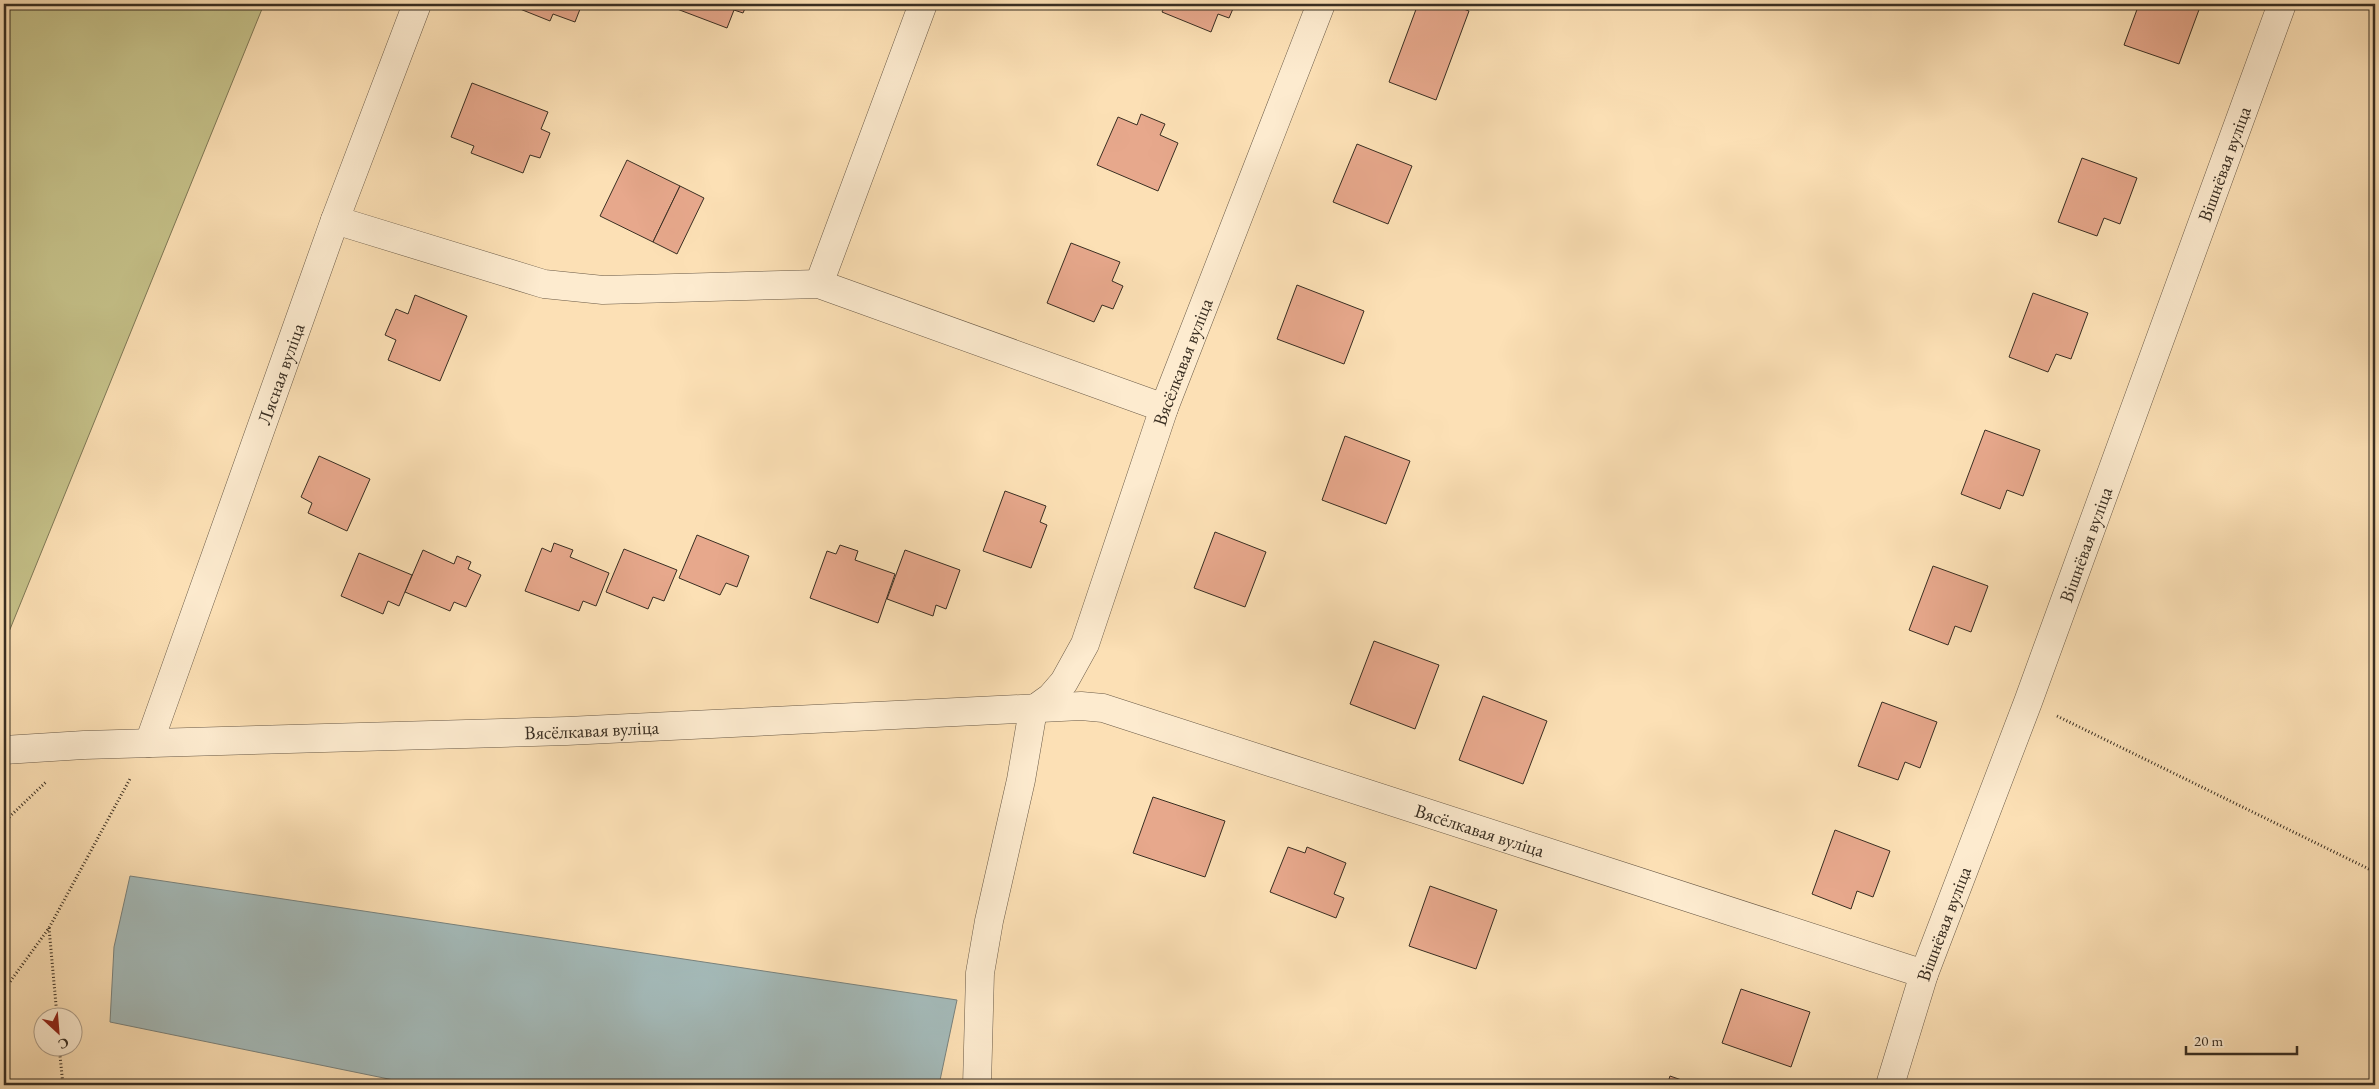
<svg xmlns="http://www.w3.org/2000/svg" width="2379" height="1089" font-family="'EB Garamond',serif">
<style>
.green{fill:#c5c189;stroke:#7f7856}
.water{fill:#a4bab9;stroke:#79827d}
.building{fill:#e7a88c;stroke:#392e22}
.lines{fill:none;stroke-linecap:round;stroke-linejoin:round}
.minor-casing{stroke:#6a5a47;stroke-width:29}
.path{stroke:#392e22;stroke-width:3;stroke-dasharray:1 2.5;stroke-linecap:butt}
.minor{stroke:#fdebcf;stroke-width:28}
.labels{text-anchor:middle;stroke-width:4;stroke-linejoin:round;paint-order:stroke}
.street-label{font-size:19px;fill:#392e22;stroke:#fdebcf}
</style>
<rect width="100%" height="100%" fill="#fce0b5"/>
<filter id="stains"><feTurbulence type="fractalNoise" baseFrequency=".004" numOctaves="4"/><feColorMatrix values="0 0 0 0 .2 0 0 0 0 .09 0 0 0 0 .02 0 0 0 .5 -.17"/></filter>
<radialGradient id="worn" r=".72"><stop offset=".6" stop-color="#630" stop-opacity="0"/><stop offset="1" stop-color="#630" stop-opacity=".3"/></radialGradient>
<path class="green" d="M 4,4 L 264,4 L 4,644 Z"/>
<path class="water" d="M 130,876 L 957,1000 L 939,1085 L 418,1085 L 110,1022 L 114,947 Z"/>
<g class="building">
<path d="M 522,4 L 582,4 L 575,22 L 553,14 L 550,21 L 520,9 Z"/>
<path d="M 679,4 L 747,4 L 743,13 L 734,10 L 727,28 L 677,9 Z"/>
<path d="M 1166,4 L 1235,4 L 1229,18 L 1218,14 L 1211,32 L 1162,12 Z"/>
<path d="M 1418,4 L 1450,4 L 1469,11 L 1436,100 L 1389,82 Z"/>
<path d="M 2139,4 L 2192,4 L 2200,7 L 2179,64 L 2124,45 Z"/>
<path d="M 472,83 L 548,112 L 541,129 L 550,133 L 540,158 L 530,155 L 523,173 L 471,153 L 474,146 L 451,137 Z"/>
<path d="M 1141,114 L 1165,124 L 1160,135 L 1178,143 L 1158,191 L 1097,165 L 1118,117 L 1137,125 Z"/>
<path d="M 1357,144 L 1412,166 L 1388,224 L 1333,202 Z"/>
<path d="M 2082,158 L 2137,178 L 2120,224 L 2104,218 L 2097,236 L 2058,222 Z"/>
<path d="M 627,160 L 680,186 L 653,242 L 600,216 Z"/>
<path d="M 680,186 L 704,198 L 677,254 L 653,242 Z"/>
<path d="M 1071,243 L 1120,262 L 1112,281 L 1123,286 L 1113,309 L 1102,305 L 1094,322 L 1047,303 Z"/>
<path d="M 1297,285 L 1364,311 L 1344,364 L 1277,339 Z"/>
<path d="M 2033,293 L 2088,313 L 2071,359 L 2056,354 L 2048,372 L 2009,357 Z"/>
<path d="M 415,295 L 467,316 L 440,381 L 388,360 L 396,340 L 385,335 L 396,309 L 408,314 Z"/>
<path d="M 1985,430 L 2040,450 L 2023,496 L 2007,490 L 2000,509 L 1961,494 Z"/>
<path d="M 1345,436 L 1410,461 L 1386,524 L 1322,500 Z"/>
<path d="M 319,456 L 370,479 L 347,531 L 308,513 L 312,503 L 301,497 Z"/>
<path d="M 1005,491 L 1046,506 L 1040,522 L 1047,525 L 1031,568 L 983,551 Z"/>
<path d="M 1215,532 L 1266,552 L 1245,607 L 1194,588 Z"/>
<path d="M 697,535 L 749,556 L 737,587 L 726,583 L 720,595 L 679,578 Z"/>
<path d="M 554,543 L 573,550 L 570,557 L 609,573 L 596,606 L 583,601 L 579,611 L 525,591 L 542,548 L 551,552 Z"/>
<path d="M 840,545 L 858,551 L 855,560 L 895,574 L 878,623 L 810,598 L 827,551 L 836,554 Z"/>
<path d="M 624,549 L 677,570 L 664,601 L 653,597 L 648,609 L 606,592 Z"/>
<path d="M 423,550 L 454,564 L 457,556 L 471,562 L 468,569 L 481,575 L 466,607 L 454,602 L 450,611 L 405,592 Z"/>
<path d="M 905,550 L 960,570 L 946,609 L 936,605 L 933,616 L 887,599 Z"/>
<path d="M 359,553 L 412,575 L 399,606 L 388,601 L 383,614 L 341,596 Z"/>
<path d="M 1933,566 L 1988,586 L 1971,632 L 1955,626 L 1948,645 L 1909,630 Z"/>
<path d="M 1374,641 L 1439,665 L 1415,729 L 1350,704 Z"/>
<path d="M 1483,696 L 1547,721 L 1523,784 L 1459,760 Z"/>
<path d="M 1882,702 L 1937,722 L 1920,768 L 1905,762 L 1898,780 L 1858,766 Z"/>
<path d="M 1153,797 L 1225,821 L 1205,877 L 1133,853 Z"/>
<path d="M 1835,830 L 1890,851 L 1873,897 L 1857,891 L 1851,909 L 1812,894 Z"/>
<path d="M 1288,847 L 1305,853 L 1307,847 L 1346,863 L 1334,894 L 1344,898 L 1336,918 L 1270,892 Z"/>
<path d="M 1430,886 L 1497,910 L 1476,969 L 1409,946 Z"/>
<path d="M 1741,989 L 1810,1012 L 1791,1067 L 1722,1043 Z"/>
<path d="M 1670,1076 L 1696,1085 L 1667,1085 Z"/>
</g>
<g class="lines">
<defs>
<g id="minor">
<path d="M 335,220 L 544,284 L 603,290 L 819,284 L 1164,408"/>
<path d="M 819,284 L 923,4"/>
<path id="s1" d="M 1033,710 L 1051,697 L 1064,682 L 1085,644 L 1164,408 L 1321,4"/>
<path id="s2" d="M 149,743 L 335,220 L 417,4"/>
<path id="s3" d="M 4,750 L 84,745 L 567,731 L 1081,706 L 1103,708 L 1924,974"/>
<path d="M 977,1085 L 980,973 L 989,921 L 1021,780 L 1033,710"/>
<path id="s4" d="M 1890,1085 L 1924,974 L 2028,702 L 2282,4"/>
</g>
</defs>
<use href="#minor" class="minor-casing"/>
<g class="path">
<path d="M 2057,716 L 2375,872"/>
<path d="M 4,822 L 46,782"/>
<path d="M 49,928 L 57,1016"/>
<path d="M 4,990 L 49,928 L 131,777"/>
<path d="M 59,1046 L 63,1085"/>
</g>
<use href="#minor" class="minor"/>
</g>
<g class="labels">
<g class="street-label">
<text dy="7" stroke="none"><textPath href="#s4" startOffset="980">Вішнёвая вуліца</textPath></text>
<text dy="7" stroke="none"><textPath href="#s1" startOffset="384">Вясёлкавая вуліца</textPath></text>
<text dy="7" stroke="none"><textPath href="#s2" startOffset="392">Лясная вуліца</textPath></text>
<text dy="7" stroke="none"><textPath href="#s4" startOffset="575">Вішнёвая вуліца</textPath></text>
<text dy="7" stroke="none"><textPath href="#s3" startOffset="588">Вясёлкавая вуліца</textPath></text>
<text dy="7" stroke="none"><textPath href="#s3" startOffset="1496">Вясёлкавая вуліца</textPath></text>
<text dy="7" stroke="none"><textPath href="#s4" startOffset="170">Вішнёвая вуліца</textPath></text>
</g>
</g>
<rect width="2379" height="1089" fill="none" stroke="#fce0b5" stroke-width="20"/>
<rect x="5" y="5" width="2369" height="1079" fill="none" stroke="#392e22" stroke-width="2.5"/>
<rect x="10" y="10" width="2359" height="1069" fill="none" stroke="#392e22"/>
<g transform="translate(58 1032) rotate(154)"><circle r="24" fill="#fdebcf" stroke="#af9f8a"/>
<path d="M0-4L9 19L0 12L-9 19Z" fill="#8f2418"/>
<text y="-8" font-size="14" font-weight="bold" text-anchor="middle" fill="#392e22">С</text>
</g>
<path d="M2186 1046v8h111v-8" fill="none" stroke="#392e22" stroke-width="2.5"/>
<text x="2194" y="1046" font-size="15" fill="#392e22" stroke="#fdebcf" stroke-width="4" paint-order="stroke">20 m</text>
<rect width="100%" height="100%" filter="url(#stains)"/>
<rect width="100%" height="100%" fill="url(#worn)"/>
</svg>
